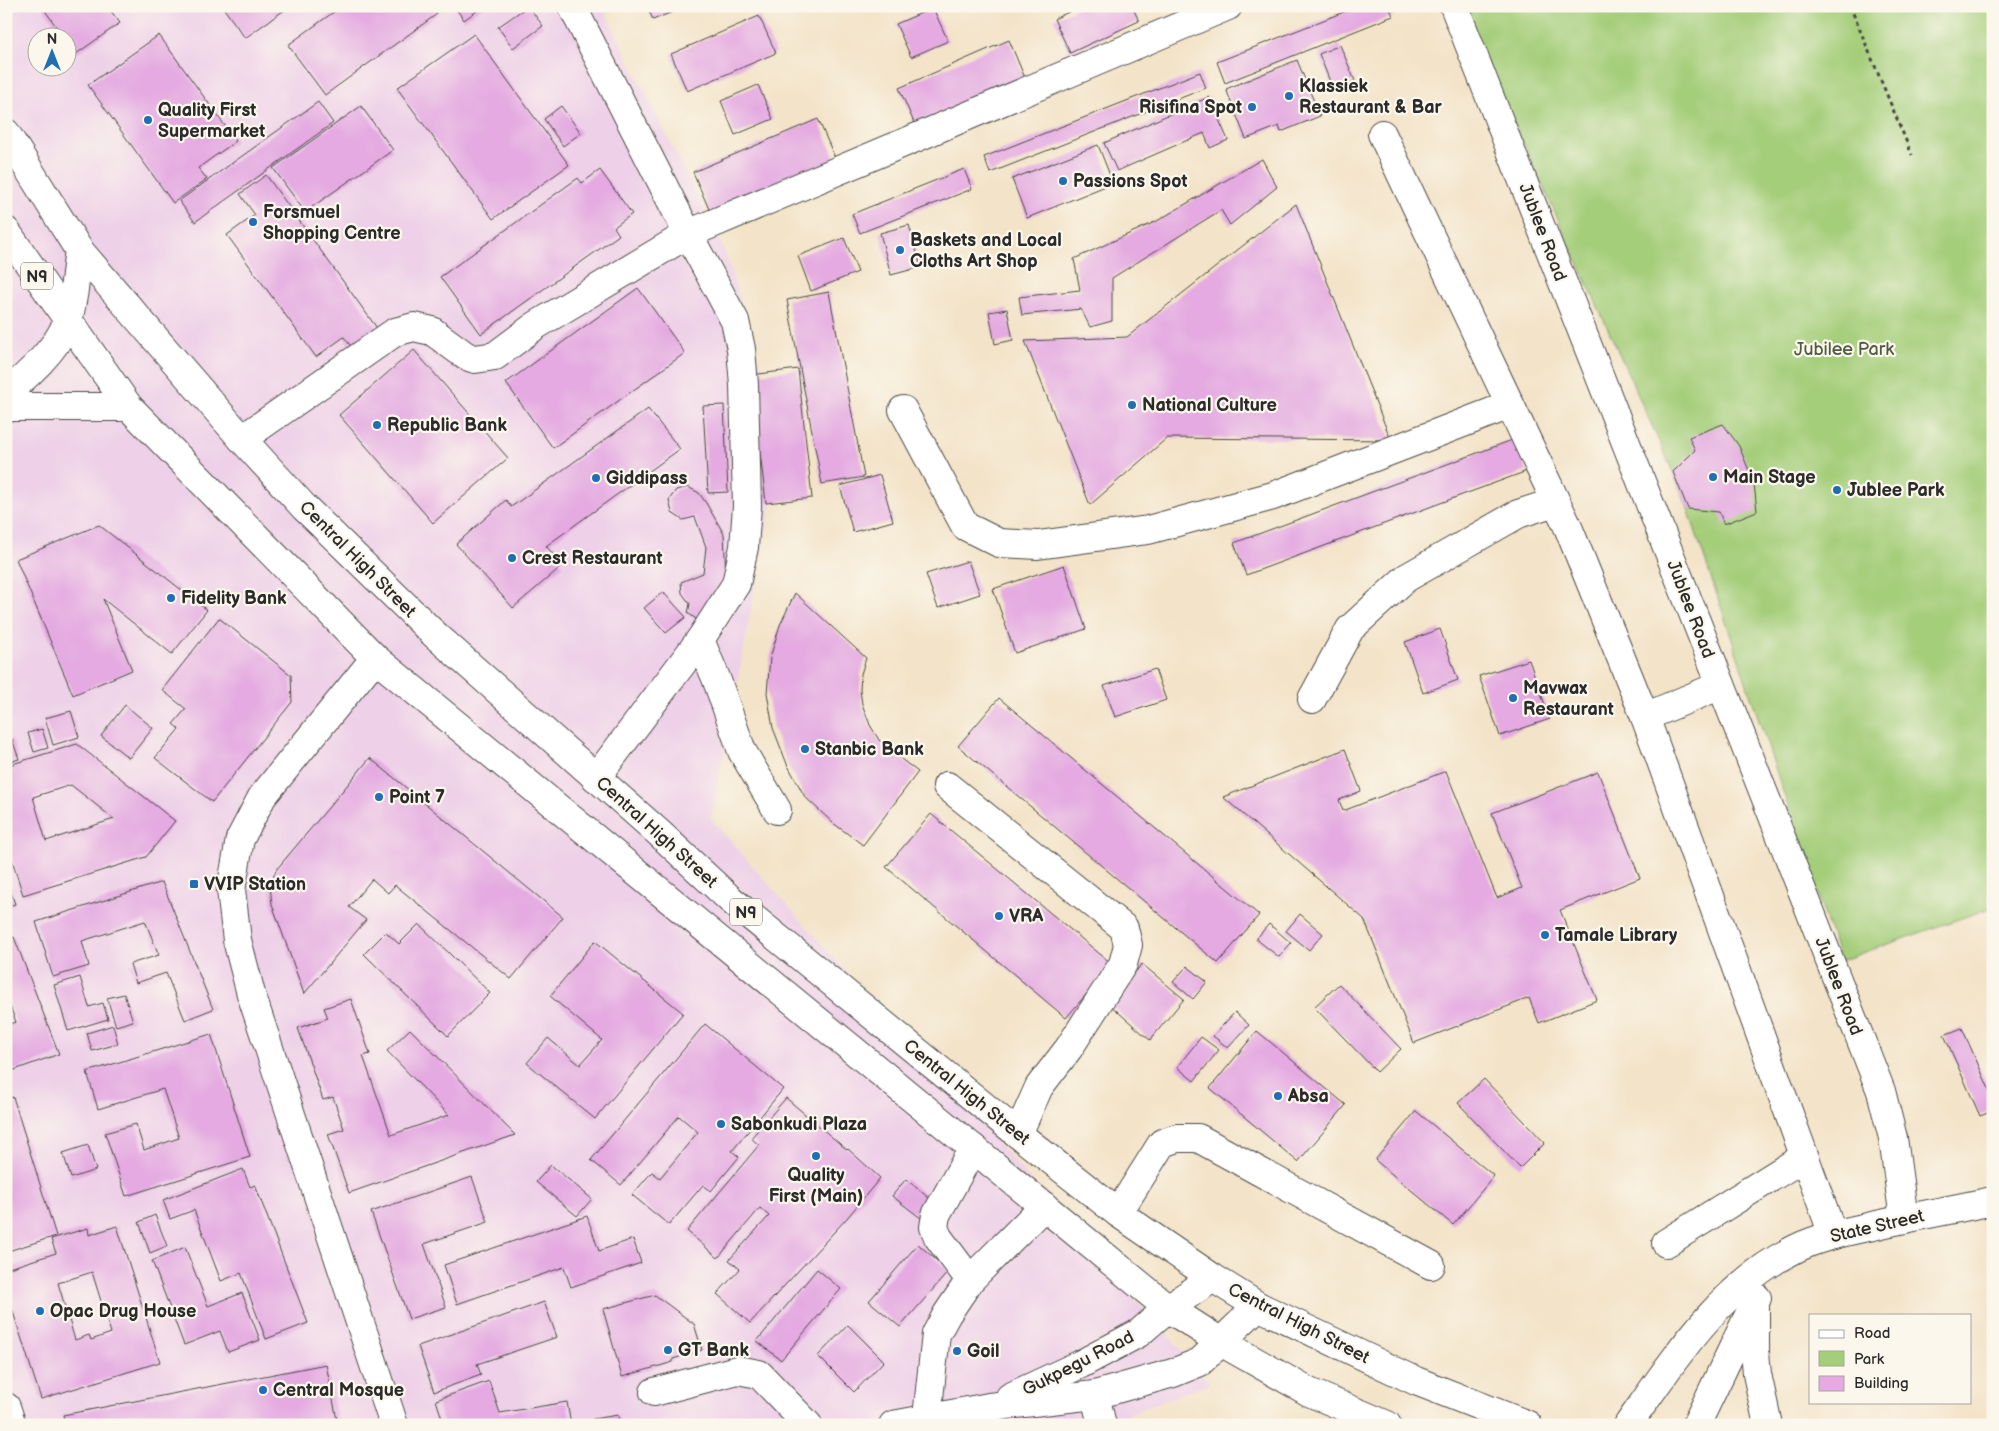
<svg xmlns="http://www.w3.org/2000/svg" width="1999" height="1431" font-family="'Balsamiq Sans',sans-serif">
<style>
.built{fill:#eed0e8;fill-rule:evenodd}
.green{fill:#a5ce7a;stroke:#687c52}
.building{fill:#e4aae1;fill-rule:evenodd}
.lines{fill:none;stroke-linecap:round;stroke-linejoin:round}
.minor-casing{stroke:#494743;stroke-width:30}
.major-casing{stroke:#494743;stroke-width:30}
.highway-casing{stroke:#494743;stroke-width:30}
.path{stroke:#494743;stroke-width:3;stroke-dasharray:4 4;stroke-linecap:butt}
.minor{stroke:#fff;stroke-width:28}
.major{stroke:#fff;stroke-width:28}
.highway{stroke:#fff;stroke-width:28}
.poi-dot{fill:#1f6fb2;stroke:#fbf7ec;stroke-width:2}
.labels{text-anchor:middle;stroke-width:4.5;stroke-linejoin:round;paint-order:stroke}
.shield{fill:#fbf7ec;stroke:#696865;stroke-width:1}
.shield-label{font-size:16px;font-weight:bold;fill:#2b2b2b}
.poi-label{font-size:18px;font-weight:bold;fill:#2b2b2b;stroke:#fbf7ec;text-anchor:start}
.street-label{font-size:18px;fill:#2b2b2b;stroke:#fbf7ec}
.park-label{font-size:18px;fill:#505c43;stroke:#fbf7ec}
</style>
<rect width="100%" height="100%" fill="#fbf7ec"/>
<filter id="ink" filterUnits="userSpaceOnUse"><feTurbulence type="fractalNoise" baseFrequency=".02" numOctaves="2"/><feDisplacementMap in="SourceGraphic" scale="10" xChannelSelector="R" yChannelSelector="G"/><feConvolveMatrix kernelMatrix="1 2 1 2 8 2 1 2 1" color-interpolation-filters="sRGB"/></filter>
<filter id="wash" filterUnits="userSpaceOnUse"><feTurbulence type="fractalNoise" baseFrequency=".0096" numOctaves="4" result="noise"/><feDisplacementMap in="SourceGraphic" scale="20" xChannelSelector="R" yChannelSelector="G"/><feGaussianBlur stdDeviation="1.12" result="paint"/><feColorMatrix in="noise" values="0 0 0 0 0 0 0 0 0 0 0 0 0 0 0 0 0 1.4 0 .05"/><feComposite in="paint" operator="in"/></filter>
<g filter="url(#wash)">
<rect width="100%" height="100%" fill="#f3e3c8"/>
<path class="built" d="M 6,6 L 602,6 L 725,252 L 784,438 L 711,819 L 1210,1383 L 1100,1425 L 6,1425 ZM 38,38 L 68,38 L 68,68 L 38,68 Z"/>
<path class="green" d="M 1461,6 L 1993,6 L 1993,907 L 1840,961 L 1688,509 L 1673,472 Z"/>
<g id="blocks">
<g class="building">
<path d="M 42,6 L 107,6 L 120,23 L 76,54 L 68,42 L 68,38 L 64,38 Z"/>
<path d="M 222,6 L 290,6 L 245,38 Z"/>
<path d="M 342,6 L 431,6 L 437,14 L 325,95 L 288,45 Z"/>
<path d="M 454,6 L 484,6 L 464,20 Z"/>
<path d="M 528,6 L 543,26 L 513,48 L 498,27 Z"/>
<path d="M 647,6 L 686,6 L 653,20 Z"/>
<path d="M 1081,6 L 1132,6 L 1139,21 L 1070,53 L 1054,19 Z"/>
<path d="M 1359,6 L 1389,6 L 1393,16 L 1225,83 L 1217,62 Z"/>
<path d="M 933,8 L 948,41 L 911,57 L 896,24 Z"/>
<path d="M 759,16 L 776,53 L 687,91 L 671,54 Z"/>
<path d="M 474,34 L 569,165 L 493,219 L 397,88 Z"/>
<path d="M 159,35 L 236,141 L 198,168 L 207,179 L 173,203 L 88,85 Z"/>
<path d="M 1009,40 L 1025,78 L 915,125 L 899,88 Z"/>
<path d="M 1340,45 L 1355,81 L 1333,89 L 1319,54 Z"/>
<path d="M 1297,60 L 1320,116 L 1281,132 L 1279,126 L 1246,139 L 1226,89 Z"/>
<path d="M 1200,72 L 1206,88 L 990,173 L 984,157 Z"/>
<path d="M 758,85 L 773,119 L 735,135 L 721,101 Z"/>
<path d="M 1209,97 L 1228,140 L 1210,148 L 1204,133 L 1117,171 L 1104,143 Z"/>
<path d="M 318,102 L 333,123 L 195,222 L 179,201 Z"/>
<path d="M 361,106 L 393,150 L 305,212 L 273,168 Z"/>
<path d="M 561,106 L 581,133 L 563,146 L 544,119 Z"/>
<path d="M 818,119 L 836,160 L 711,214 L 693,172 Z"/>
<path d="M 1098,145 L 1113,183 L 1027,218 L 1012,179 Z"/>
<path d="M 1262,159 L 1277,187 L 1230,225 L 1221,210 L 1112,278 L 1112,321 L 1090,327 L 1081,309 L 1022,315 L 1019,297 L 1080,290 L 1074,259 L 1157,221 Z"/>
<path d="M 964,169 L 972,189 L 860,233 L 852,214 Z"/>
<path d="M 600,170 L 632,214 L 614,227 L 619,235 L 481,334 L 440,277 L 578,178 L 582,183 Z"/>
<path d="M 266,175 L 382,335 L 356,353 L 344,337 L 316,357 L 227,235 L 255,215 L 240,194 Z"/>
<path d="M 1296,204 L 1391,440 L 1167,438 L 1090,505 L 1025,341 L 1127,337 Z"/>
<path d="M 909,225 L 921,267 L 891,275 L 880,233 Z"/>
<path d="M 844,238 L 858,272 L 811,291 L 798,256 Z"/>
<path d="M 638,288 L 685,353 L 553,448 L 506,383 Z"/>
<path d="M 829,292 L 864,477 L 822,484 L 787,300 Z"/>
<path d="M 1007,309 L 1013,340 L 995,344 L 989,312 Z"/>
<path d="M 414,350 L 508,458 L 433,523 L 339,415 Z"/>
<path d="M 798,369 L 812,498 L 766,503 L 751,375 Z"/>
<path d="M 724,405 L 728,492 L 708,493 L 703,406 Z"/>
<path d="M 648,409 L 680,449 L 546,546 L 563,565 L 513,608 L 456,544 L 506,500 L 511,507 Z"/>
<path d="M 1723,424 L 1739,446 L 1754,483 L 1757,511 L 1724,524 L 1719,512 L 1688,509 L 1673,472 L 1695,450 L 1689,437 Z"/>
<path d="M 1515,439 L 1527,471 L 1246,575 L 1234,543 Z"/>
<path d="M 880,475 L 893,521 L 853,532 L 840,486 Z"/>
<path d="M 688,487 L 699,493 L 706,503 L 724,534 L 726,577 L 700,622 L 688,613 L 690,604 L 682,593 L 681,582 L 703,573 L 706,547 L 695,517 L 683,520 L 672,513 L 669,500 L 676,490 Z"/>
<path d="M 99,525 L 207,610 L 172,654 L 103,599 L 132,670 L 73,695 L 16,559 Z"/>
<path d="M 968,561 L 980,594 L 938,608 L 926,574 Z"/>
<path d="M 1064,565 L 1086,629 L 1015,653 L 993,589 Z"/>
<path d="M 663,592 L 686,617 L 666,633 L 644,608 Z"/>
<path d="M 795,593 L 866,658 L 861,674 L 860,690 L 862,704 L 870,725 L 879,740 L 892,752 L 918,772 L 863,845 L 833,823 L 805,797 L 787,764 L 773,728 L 767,693 L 770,658 L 780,625 Z"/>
<path d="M 219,618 L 291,675 L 292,702 L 212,802 L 155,758 L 179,729 L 173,724 L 186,709 L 162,690 Z"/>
<path d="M 1440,629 L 1458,680 L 1423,693 L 1405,642 Z"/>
<path d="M 1529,660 L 1550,719 L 1500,736 L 1479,676 Z"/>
<path d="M 1155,669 L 1166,700 L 1115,717 L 1104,686 Z"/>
<path d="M 999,698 L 1259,915 L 1218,963 L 958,746 Z"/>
<path d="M 125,705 L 153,728 L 129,758 L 101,736 Z"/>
<path d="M 71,711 L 79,737 L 53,745 L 45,718 Z"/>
<path d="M 42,729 L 48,748 L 34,752 L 28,733 Z"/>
<path d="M 12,739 L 19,759 L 6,763 L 6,741 Z"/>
<path d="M 77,744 L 175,821 L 146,857 L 23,895 L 6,841 L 6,766 ZM 71,785 L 114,819 L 46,841 L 33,797 Z"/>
<path d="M 1345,749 L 1361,791 L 1339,800 L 1343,811 L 1446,771 L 1497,898 L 1522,888 L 1492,813 L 1598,772 L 1640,878 L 1560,910 L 1597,1000 L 1539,1023 L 1529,998 L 1414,1043 L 1364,919 L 1223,797 Z"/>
<path d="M 370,758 L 563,917 L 511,979 L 395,885 L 388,893 L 372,879 L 349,907 L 366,920 L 304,994 L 272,904 L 270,886 L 276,870 Z"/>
<path d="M 931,814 L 1112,964 L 1066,1018 L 886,867 Z"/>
<path d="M 6,878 L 15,904 L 6,907 Z"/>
<path d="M 162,882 L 213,1009 L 185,1020 L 166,973 L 136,983 L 130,964 L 159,955 L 145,921 L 82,941 L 89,966 L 53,977 L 36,922 Z"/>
<path d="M 1300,914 L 1323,934 L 1309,950 L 1286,931 Z"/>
<path d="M 419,924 L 490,993 L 448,1036 L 364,954 L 386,932 L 399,944 Z"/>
<path d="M 1269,924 L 1291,943 L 1279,957 L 1256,939 Z"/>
<path d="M 14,937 L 59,1054 L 6,1073 L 6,1025 L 16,1022 L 6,996 L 6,939 Z"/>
<path d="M 595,941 L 683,1013 L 595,1119 L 527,1063 L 548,1038 L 580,1065 L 602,1040 L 550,996 Z"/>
<path d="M 1142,964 L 1184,999 L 1150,1040 L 1109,1004 Z"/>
<path d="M 1187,966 L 1207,982 L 1193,999 L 1173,982 Z"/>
<path d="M 80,977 L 89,1007 L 103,1003 L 108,1019 L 68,1031 L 54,985 Z"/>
<path d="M 1339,984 L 1401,1049 L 1377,1072 L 1314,1007 Z"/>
<path d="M 124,994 L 133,1021 L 116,1026 L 107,998 Z"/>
<path d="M 351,999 L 370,1054 L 363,1056 L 391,1135 L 449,1115 L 387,1051 L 410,1029 L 515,1135 L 349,1193 L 328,1134 L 344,1129 L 333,1097 L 323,1100 L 298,1028 L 328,1018 L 324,1008 Z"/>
<path d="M 1235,1012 L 1249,1025 L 1228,1048 L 1213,1036 Z"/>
<path d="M 705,1024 L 783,1089 L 732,1151 L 739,1157 L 711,1191 L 703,1185 L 669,1225 L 632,1195 L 652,1172 L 660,1178 L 698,1132 L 679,1116 L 621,1185 L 591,1160 Z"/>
<path d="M 113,1025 L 118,1044 L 92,1051 L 87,1033 Z"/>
<path d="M 1962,1028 L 1993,1098 L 1993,1111 L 1980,1116 L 1944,1035 Z"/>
<path d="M 1257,1031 L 1346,1105 L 1298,1162 L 1210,1088 Z"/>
<path d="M 211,1034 L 250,1157 L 126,1196 L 105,1133 L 136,1124 L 144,1150 L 179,1138 L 163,1089 L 98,1109 L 87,1072 Z"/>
<path d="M 1201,1037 L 1219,1050 L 1194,1081 L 1177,1067 Z"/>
<path d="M 1484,1079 L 1545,1143 L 1520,1168 L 1458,1103 Z"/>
<path d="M 13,1097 L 56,1236 L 8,1251 L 6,1244 L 6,1099 Z"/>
<path d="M 786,1098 L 847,1150 L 848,1149 L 880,1178 L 847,1218 L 750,1323 L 717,1294 L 740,1269 L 729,1260 L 769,1216 L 760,1208 L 718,1258 L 687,1231 L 759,1145 L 751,1138 Z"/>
<path d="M 1416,1111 L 1494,1176 L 1453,1225 L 1375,1160 Z"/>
<path d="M 88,1145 L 96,1170 L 71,1178 L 63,1153 Z"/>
<path d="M 551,1165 L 592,1199 L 577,1216 L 536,1182 Z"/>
<path d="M 243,1169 L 250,1187 L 255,1185 L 308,1323 L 266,1339 L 241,1273 L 221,1281 L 194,1210 L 170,1219 L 163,1200 Z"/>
<path d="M 472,1177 L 488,1222 L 424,1244 L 446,1307 L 409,1319 L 371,1212 Z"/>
<path d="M 906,1179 L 935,1203 L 922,1219 L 892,1196 Z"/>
<path d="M 155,1215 L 167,1246 L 150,1253 L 139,1222 Z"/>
<path d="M 587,1216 L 599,1251 L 633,1239 L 641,1263 L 571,1287 L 564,1267 L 457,1304 L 444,1265 Z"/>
<path d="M 117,1226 L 160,1362 L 41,1399 L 6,1290 L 6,1269 L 56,1253 L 51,1239 L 88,1228 L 89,1235 ZM 92,1272 L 111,1333 L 91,1340 L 89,1335 L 75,1340 L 58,1283 Z"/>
<path d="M 918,1244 L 949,1271 L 900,1327 L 869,1301 Z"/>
<path d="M 185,1247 L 208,1306 L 242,1293 L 260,1340 L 228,1352 L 220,1331 L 184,1345 L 152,1261 Z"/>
<path d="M 817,1269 L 841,1289 L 781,1360 L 757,1341 Z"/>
<path d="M 655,1295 L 694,1324 L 702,1350 L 673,1359 L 673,1362 L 622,1377 L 603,1309 Z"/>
<path d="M 544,1302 L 557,1337 L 477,1364 L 481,1375 L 434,1392 L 418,1346 Z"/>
<path d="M 848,1325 L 884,1361 L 854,1392 L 818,1356 Z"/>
<path d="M 326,1364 L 338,1425 L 65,1425 L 63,1415 Z"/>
<path d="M 489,1381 L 500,1413 L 567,1402 L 571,1425 L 444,1425 L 436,1400 Z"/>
<path d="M 618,1415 L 619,1425 L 594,1425 L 593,1419 Z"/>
</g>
</g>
</g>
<g filter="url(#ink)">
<use href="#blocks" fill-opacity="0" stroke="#494743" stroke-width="1"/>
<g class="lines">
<defs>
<g id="minor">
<path d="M 572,6 L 688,234 L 735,321 L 741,349 L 744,385 L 747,506 L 744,547 L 736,584 L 700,640 L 596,778"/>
<path d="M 1454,6 L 1881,1091 L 1893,1138 L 1904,1219"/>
<path d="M 1382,134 L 1568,527 L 1645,717 L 1833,1235"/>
<path d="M 903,410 L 965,526 L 999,543 L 1038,545 L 1148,530 L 1273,496 L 1510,405"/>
<path d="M 242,439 L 395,332 L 414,327 L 432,331 L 466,356 L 475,359 L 495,356 L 535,326 L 688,234 L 1228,6"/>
<path d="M 700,640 L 716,678 L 742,751 L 777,810"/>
<path d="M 375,658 L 262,797 L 240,839 L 231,890 L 237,940 L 251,994 L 394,1425"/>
<path d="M 1312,699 L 1350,629 L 1406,578 L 1518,514 L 1555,502"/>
<path d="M 1645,717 L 1721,685"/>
<path d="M 947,786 L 1124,928 L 1128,945 L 1123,964 L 1069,1048 L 1039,1087 L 1018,1134"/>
<path d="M 1118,1213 L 1162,1143 L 1177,1138 L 1198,1138 L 1431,1265"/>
<path d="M 1666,1243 L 1804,1157"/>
<path d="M 970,1280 L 938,1237 L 934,1227 L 936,1215 L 973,1148"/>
<path d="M 654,1392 L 737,1370 L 759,1374 L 808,1425"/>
<path d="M 1095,1395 L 1102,1425"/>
<path d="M 1010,1397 L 1081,1364 L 1139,1333 L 1168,1308 L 1213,1278"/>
<path d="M 927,1417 L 936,1334 L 947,1314 L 970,1280 L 1044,1206"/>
<path d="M 893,1425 L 989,1407 L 1095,1395 L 1173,1373 L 1200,1362 L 1258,1306"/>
<path d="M 1628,1425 C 1675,1358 1721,1285 1797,1248 C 1822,1236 1850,1231 1877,1225 C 1916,1216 1954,1209 1993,1201"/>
<path d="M 1696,1425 L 1757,1298"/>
</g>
<g id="major">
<path d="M 6,133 L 79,250 C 76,270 74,301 68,319 C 60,346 27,376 6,393"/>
<path d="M 6,231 L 68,320"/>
<path d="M 6,1407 L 12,1425"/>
</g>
<g id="highway">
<path d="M 79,250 L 242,439 L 304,507 L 433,633 L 659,833 L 731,900 L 1018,1134 L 1118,1213 L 1213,1278 L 1258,1306 L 1416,1381 L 1528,1425"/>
<path d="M 68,320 L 129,407 L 375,658 L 1168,1308 L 1221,1342 L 1309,1392 L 1387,1425"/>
<path d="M 6,407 L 129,407"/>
<path d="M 1755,1304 L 1755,1352 L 1757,1374 L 1768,1425"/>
</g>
</defs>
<use href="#minor" class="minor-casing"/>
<use href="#major" class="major-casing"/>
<use href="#highway" class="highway-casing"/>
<path class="path" d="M 1850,6 L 1912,155"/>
<use href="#minor" class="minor"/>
<use href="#major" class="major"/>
<use href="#highway" class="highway"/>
</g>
</g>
<g class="poi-dot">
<circle cx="1289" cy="96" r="5"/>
<circle cx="1252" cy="107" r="5"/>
<circle cx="148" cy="120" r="5"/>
<circle cx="1063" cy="181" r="5"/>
<circle cx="253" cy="222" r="5"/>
<circle cx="900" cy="250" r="5"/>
<circle cx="1132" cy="405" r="5"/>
<circle cx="377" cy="425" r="5"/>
<circle cx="1713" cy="477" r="5"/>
<circle cx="596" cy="478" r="5"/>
<circle cx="1837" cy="490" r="5"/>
<circle cx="512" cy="558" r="5"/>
<circle cx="171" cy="598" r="5"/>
<circle cx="1513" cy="698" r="5"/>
<circle cx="805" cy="749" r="5"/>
<circle cx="379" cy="797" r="5"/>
<rect x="189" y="879" width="10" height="10" rx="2.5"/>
<circle cx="999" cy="916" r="5"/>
<circle cx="1545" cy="935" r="5"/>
<circle cx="1278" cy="1096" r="5"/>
<circle cx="721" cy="1124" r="5"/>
<circle cx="816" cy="1156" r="5"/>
<circle cx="40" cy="1311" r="5"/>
<circle cx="668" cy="1350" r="5"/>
<circle cx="957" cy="1351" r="5"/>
<circle cx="263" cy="1390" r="5"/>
</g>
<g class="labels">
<g class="shield">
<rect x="21" y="262.5" width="32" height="27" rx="4"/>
<rect x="730" y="898.5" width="32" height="27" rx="4"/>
</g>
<g class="shield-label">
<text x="37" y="282">N9</text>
<text x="746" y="918">N9</text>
</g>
<g class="poi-label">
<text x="1299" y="92">Klassiek<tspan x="1299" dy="21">Restaurant &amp; Bar</tspan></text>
<text x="1242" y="113" text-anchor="end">Risifina Spot</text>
<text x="158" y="116">Quality First<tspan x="158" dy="21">Supermarket</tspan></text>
<text x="1073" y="187">Passions Spot</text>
<text x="263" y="218">Forsmuel<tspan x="263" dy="21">Shopping Centre</tspan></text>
<text x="910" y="246">Baskets and Local<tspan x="910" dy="21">Cloths Art Shop</tspan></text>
<text x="1142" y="411">National Culture</text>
<text x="387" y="431">Republic Bank</text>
<text x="1723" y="483">Main Stage</text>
<text x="606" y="484">Giddipass</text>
<text x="1847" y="496">Jublee Park</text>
<text x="522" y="564">Crest Restaurant</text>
<text x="181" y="604">Fidelity Bank</text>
<text x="1523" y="694">Mavwax<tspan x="1523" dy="21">Restaurant</tspan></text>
<text x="815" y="755">Stanbic Bank</text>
<text x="389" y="803">Point 7</text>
<text x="204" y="890">VVIP Station</text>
<text x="1009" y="922">VRA</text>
<text x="1555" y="941">Tamale Library</text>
<text x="1288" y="1102">Absa</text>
<text x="731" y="1130">Sabonkudi Plaza</text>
<text x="816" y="1181" text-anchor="middle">Quality<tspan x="816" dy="21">First (Main)</tspan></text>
<text x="50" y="1317">Opac Drug House</text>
<text x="678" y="1356">GT Bank</text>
<text x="967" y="1357">Goil</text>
<text x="273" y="1396">Central Mosque</text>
</g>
<g class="street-label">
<text transform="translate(1543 232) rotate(69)" y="6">Jublee Road</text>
<text transform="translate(358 559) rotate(45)" y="6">Central High Street</text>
<text transform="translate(1691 609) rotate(69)" y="6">Jublee Road</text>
<text transform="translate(657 832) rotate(42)" y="6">Central High Street</text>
<text transform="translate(1839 986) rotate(69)" y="6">Jublee Road</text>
<text transform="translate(967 1092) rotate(39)" y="6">Central High Street</text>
<text transform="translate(1877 1226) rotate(-13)" y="6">State Street</text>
<text transform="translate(1299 1323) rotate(27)" y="6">Central High Street</text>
<text transform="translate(1078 1363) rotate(-27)" y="6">Gukpegu Road</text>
</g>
<g class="park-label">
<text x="1844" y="355">Jubilee Park</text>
</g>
</g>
<rect width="1999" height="1431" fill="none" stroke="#fbf7ec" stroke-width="25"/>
<rect x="1809" y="1314" width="162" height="90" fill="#fbf7ec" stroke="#a8a59f"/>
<rect x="1819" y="1330" width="25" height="8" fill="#ffffff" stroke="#a8a59f"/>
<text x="1854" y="1338" font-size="15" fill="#2b2b2b">Road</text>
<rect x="1819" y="1351" width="25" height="15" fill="#a5ce7a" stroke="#a8a59f"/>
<text x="1854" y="1364" font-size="15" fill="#2b2b2b">Park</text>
<rect x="1819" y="1376" width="25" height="15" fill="#e4aae1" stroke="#a8a59f"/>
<text x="1854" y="1388" font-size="15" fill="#2b2b2b">Building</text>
<g transform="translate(52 52)"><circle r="24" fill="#fbf7ec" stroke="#a8a59f"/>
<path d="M0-4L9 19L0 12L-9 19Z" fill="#1f6fb2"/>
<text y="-8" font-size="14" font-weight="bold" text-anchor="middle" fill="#2b2b2b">N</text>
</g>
</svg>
